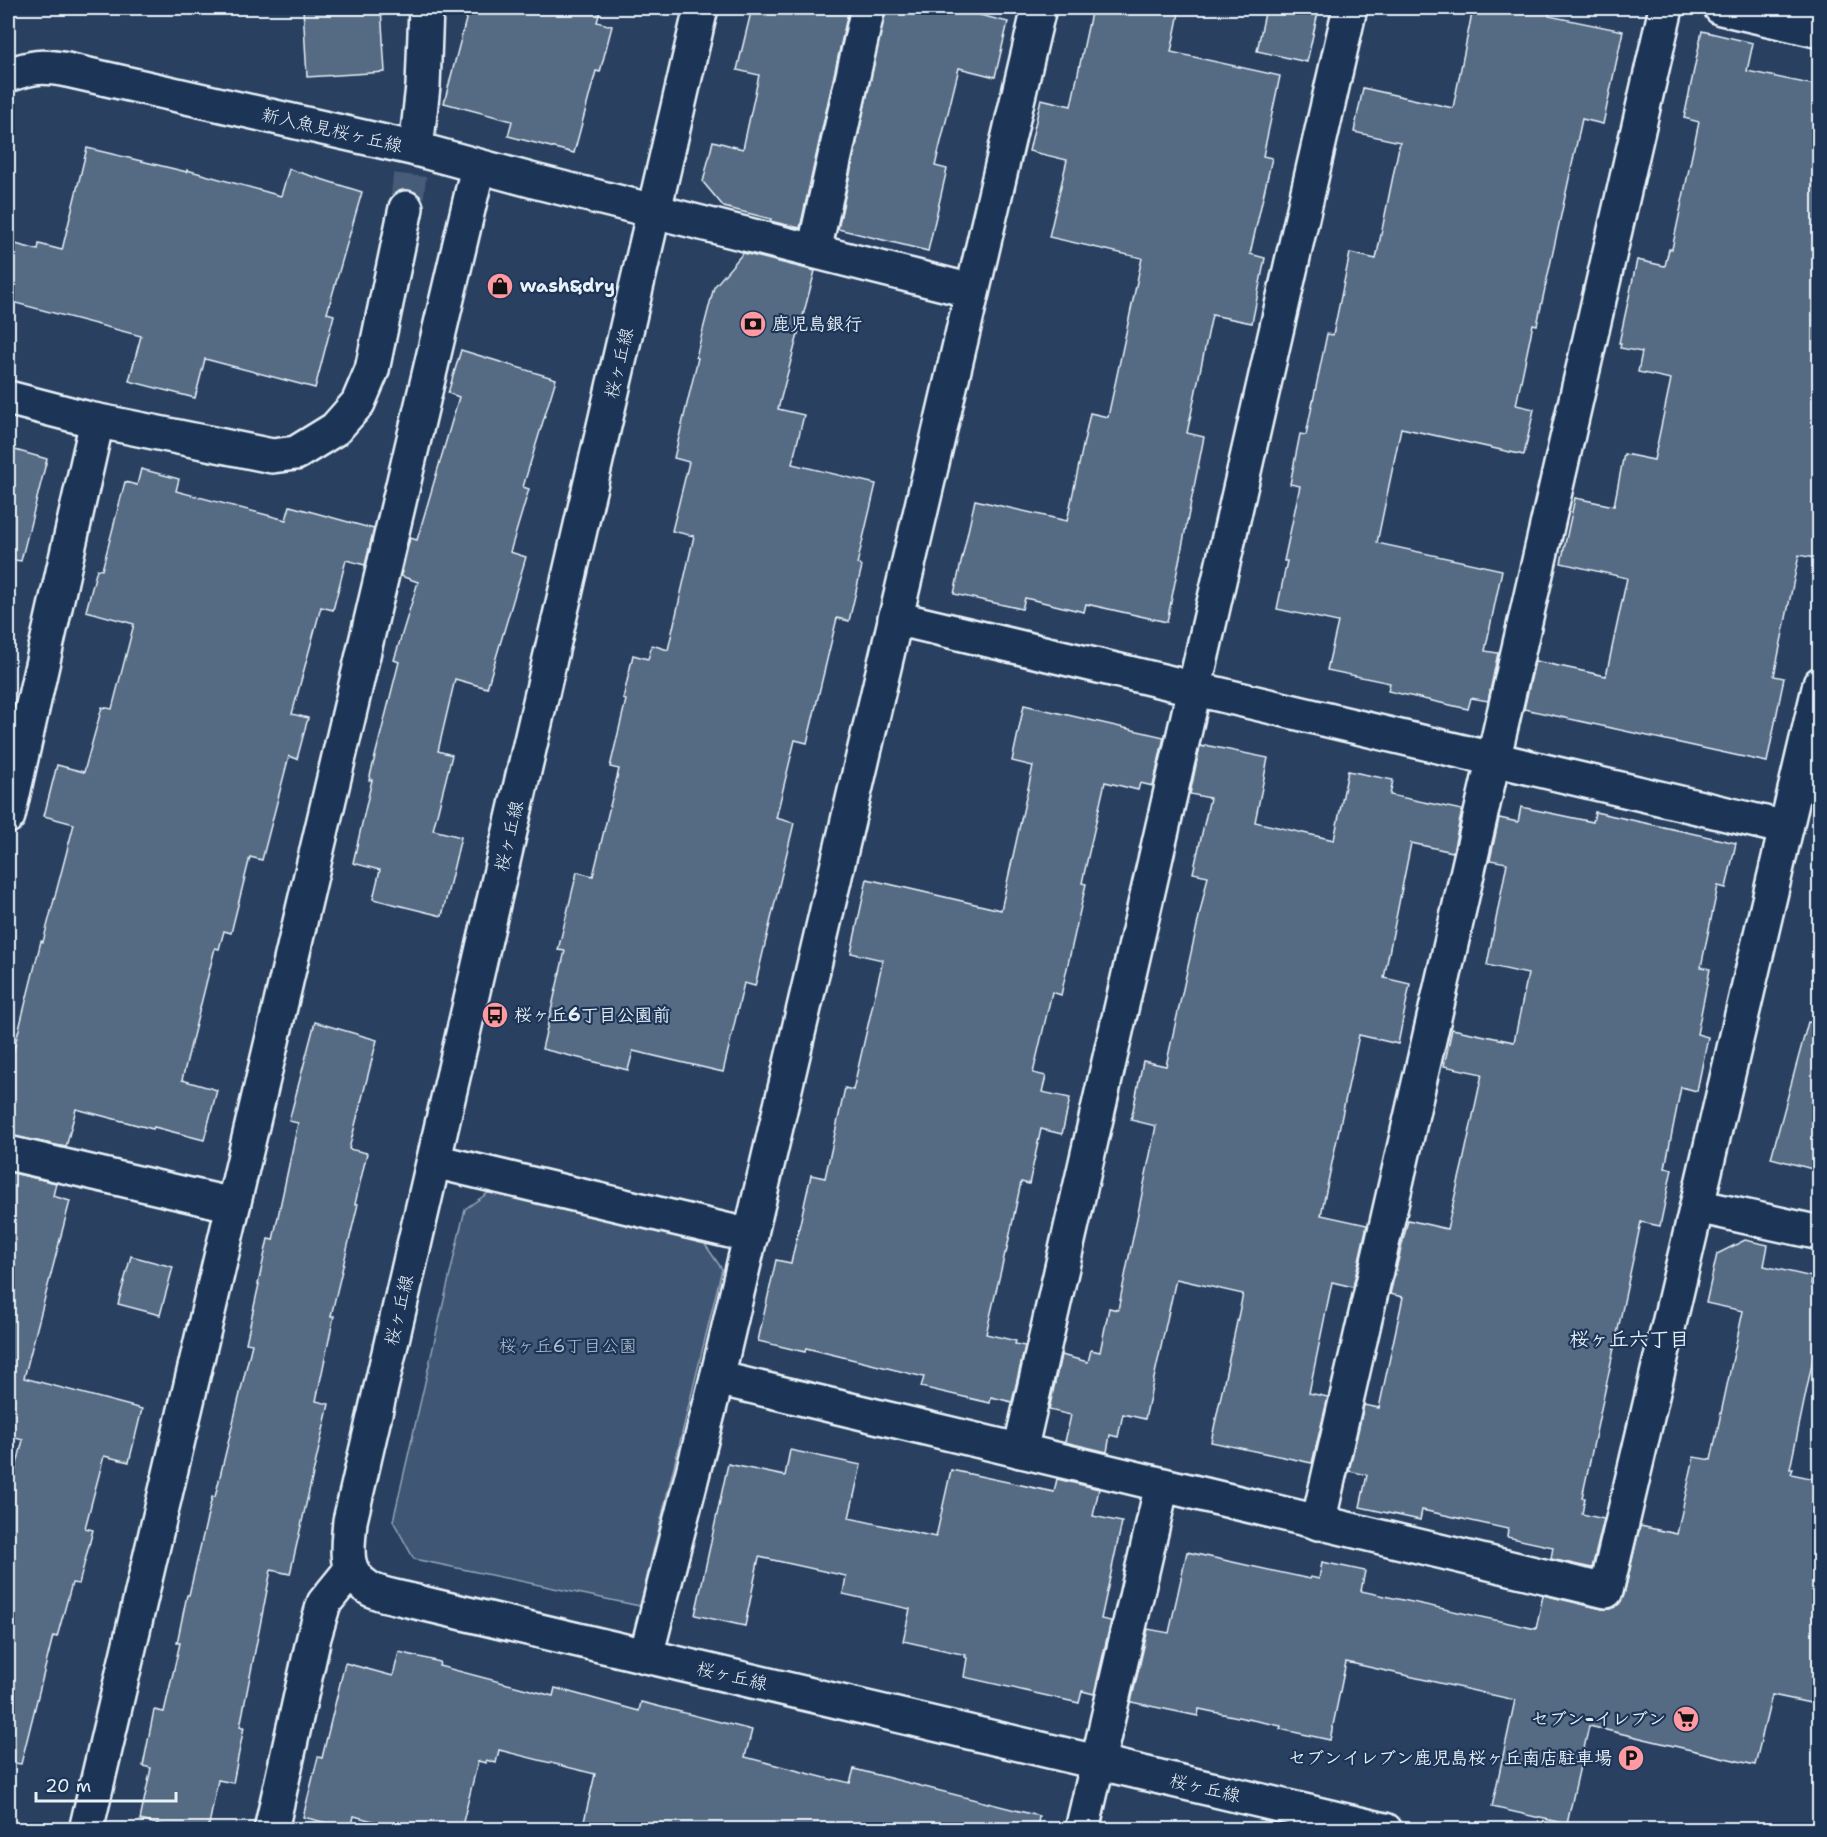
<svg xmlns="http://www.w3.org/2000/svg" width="1827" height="1837" font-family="'Shantell Sans','Klee One',sans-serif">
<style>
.green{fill:#415774;stroke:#94a4b6;stroke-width:1.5}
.building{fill:#556a83;stroke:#e8f1f8;stroke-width:1.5}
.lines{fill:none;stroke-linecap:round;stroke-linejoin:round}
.minor-tunnel{stroke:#465b78;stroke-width:33;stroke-dasharray:33 16;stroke-linecap:butt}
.minor-casing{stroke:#e8f1f8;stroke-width:38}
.minor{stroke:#1d3557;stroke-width:33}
.labels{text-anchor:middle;stroke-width:4.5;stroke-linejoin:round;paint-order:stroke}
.street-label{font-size:18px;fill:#e8f1f8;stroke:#1d3557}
.poi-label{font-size:18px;font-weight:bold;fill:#e8f1f8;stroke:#1d3557;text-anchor:start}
.park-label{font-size:18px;fill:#b6c3d0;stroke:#1d3557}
.neighbourhood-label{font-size:20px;font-weight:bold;fill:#e8f1f8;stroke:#1d3557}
</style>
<rect width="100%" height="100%" fill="#294061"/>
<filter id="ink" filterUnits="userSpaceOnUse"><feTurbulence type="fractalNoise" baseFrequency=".0167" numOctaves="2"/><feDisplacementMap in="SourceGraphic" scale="12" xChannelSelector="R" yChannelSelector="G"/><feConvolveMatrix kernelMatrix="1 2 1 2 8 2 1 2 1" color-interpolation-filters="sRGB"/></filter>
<g filter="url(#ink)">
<path class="green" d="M 491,1191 L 702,1240 L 722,1269 L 640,1606 L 414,1559 L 393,1521 L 465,1209 Z"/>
<g class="building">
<path d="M 303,8 L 381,8 L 385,72 L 307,77 Z"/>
<path d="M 469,8 L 601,8 L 597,22 L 612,26 L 600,72 L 596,71 L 574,153 L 508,136 L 512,121 L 444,103 Z"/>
<path d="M 752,8 L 849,8 L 800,228 L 770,221 L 771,219 L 724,207 L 703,182 L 713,141 L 743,149 L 759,75 L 737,70 Z"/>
<path d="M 886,8 L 952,8 L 1008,22 L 995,77 L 959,68 L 935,166 L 947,169 L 928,251 L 838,229 Z"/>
<path d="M 1092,8 L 1180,8 L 1171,52 L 1280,76 L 1263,156 L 1272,158 L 1250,254 L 1265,258 L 1252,323 L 1212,315 L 1187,433 L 1204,437 L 1167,622 L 1086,604 L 1084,612 L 1025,598 L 1022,609 L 954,594 L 975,500 L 1067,521 L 1090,413 L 1108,417 L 1142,258 L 1049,237 L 1067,160 L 1029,151 L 1041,99 L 1071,106 Z"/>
<path d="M 1266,8 L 1319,8 L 1307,62 L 1257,51 Z"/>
<path d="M 1473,8 L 1550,8 L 1549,16 L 1623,31 L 1603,124 L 1582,119 L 1537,325 L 1533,324 L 1516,405 L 1534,409 L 1524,455 L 1401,428 L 1377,543 L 1502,570 L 1485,651 L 1498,653 L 1488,701 L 1471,698 L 1468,709 L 1388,691 L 1390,683 L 1327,670 L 1338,622 L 1277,609 L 1287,561 L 1284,561 L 1300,486 L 1290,484 L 1300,434 L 1306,435 L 1327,334 L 1333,335 L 1350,253 L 1376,259 L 1400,142 L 1354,132 L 1363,88 L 1453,108 Z"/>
<path d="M 1702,31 L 1753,43 L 1747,71 L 1820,86 L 1820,559 L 1799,555 L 1774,676 L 1784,678 L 1767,762 L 1524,709 L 1535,661 L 1606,676 L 1627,578 L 1561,563 L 1575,498 L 1614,506 L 1624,454 L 1654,460 L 1671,379 L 1638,372 L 1642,352 L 1620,348 L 1621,343 L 1619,343 L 1637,260 L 1665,266 L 1669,249 L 1672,249 L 1699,122 L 1684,118 Z"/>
<path d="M 87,148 L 187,172 L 187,170 L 281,196 L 289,169 L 362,192 L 327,313 L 334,315 L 315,388 L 205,359 L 195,398 L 129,381 L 141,336 L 8,301 L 8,242 L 38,250 L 39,244 L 62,250 Z"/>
<path d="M 743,253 L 815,271 L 778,409 L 804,415 L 792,464 L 876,484 L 857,564 L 862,566 L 849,621 L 837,618 L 807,743 L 795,740 L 776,818 L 794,823 L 755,986 L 744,983 L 723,1072 L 633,1051 L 628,1070 L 542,1049 L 565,951 L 558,950 L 577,872 L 593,876 L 619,769 L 610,767 L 626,700 L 623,699 L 633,655 L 648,659 L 652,645 L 668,650 L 694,536 L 672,531 L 689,462 L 674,458 L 698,358 L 696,357 L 714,287 Z"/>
<path d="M 461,350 L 556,379 L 523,487 L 529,489 L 510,552 L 526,557 L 487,688 L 455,679 L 438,751 L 452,755 L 433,830 L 461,837 L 442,916 L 373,899 L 380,870 L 353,863 L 372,780 L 369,780 L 399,662 L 394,660 L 418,582 L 401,576 L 410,538 L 417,540 L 459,397 L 448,393 Z"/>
<path d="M 8,448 L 47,459 L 21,561 L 8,559 Z"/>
<path d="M 141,469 L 179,479 L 176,491 L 286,520 L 290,506 L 374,529 L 365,565 L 346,560 L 333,610 L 321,607 L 292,714 L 308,718 L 297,759 L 289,756 L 262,860 L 250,857 L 231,933 L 224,931 L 219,949 L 215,948 L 182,1080 L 217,1090 L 204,1140 L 154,1127 L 153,1129 L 76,1109 L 66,1147 L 8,1135 L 8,1073 L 41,941 L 43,942 L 74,824 L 44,816 L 57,765 L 84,772 L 102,707 L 112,709 L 134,624 L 86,611 L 97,569 L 102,570 L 125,482 L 137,485 Z"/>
<path d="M 1024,705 L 1164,737 L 1153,786 L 1140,783 L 1138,790 L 1105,782 L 1082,883 L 1086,884 L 1061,995 L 1052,992 L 1033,1073 L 1046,1076 L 1042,1092 L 1070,1098 L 1062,1134 L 1041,1129 L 1029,1184 L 1021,1182 L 1006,1253 L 1005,1253 L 986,1334 L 1016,1341 L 1015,1344 L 1025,1346 L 1012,1402 L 991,1397 L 990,1403 L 921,1387 L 924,1377 L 806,1348 L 805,1352 L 758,1341 L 776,1260 L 791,1263 L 811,1175 L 825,1178 L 845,1088 L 853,1090 L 883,960 L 851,953 L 867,879 L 1001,910 L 1033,766 L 1012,761 Z"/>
<path d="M 1205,745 L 1268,758 L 1255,822 L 1334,840 L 1348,771 L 1393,780 L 1390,795 L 1462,810 L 1453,852 L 1411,843 L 1384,978 L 1410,984 L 1398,1044 L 1359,1035 L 1321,1215 L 1367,1225 L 1353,1287 L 1332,1282 L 1309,1393 L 1328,1397 L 1312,1463 L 1211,1442 L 1243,1294 L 1176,1279 L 1145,1419 L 1123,1414 L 1118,1437 L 1110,1435 L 1107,1452 L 1065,1442 L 1071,1415 L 1049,1410 L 1061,1355 L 1088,1362 L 1091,1350 L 1100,1352 L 1109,1308 L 1118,1310 L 1156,1126 L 1131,1120 L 1143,1061 L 1166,1066 L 1208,876 L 1193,873 L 1210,798 L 1190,794 L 1200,746 L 1205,747 Z"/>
<path d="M 1521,807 L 1593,822 L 1595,812 L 1736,843 L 1726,888 L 1718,886 L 1701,967 L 1710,969 L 1697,1034 L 1708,1037 L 1697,1091 L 1681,1087 L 1665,1168 L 1672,1169 L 1660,1226 L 1641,1222 L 1582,1498 L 1585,1498 L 1582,1514 L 1604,1519 L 1592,1568 L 1551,1559 L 1553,1547 L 1507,1537 L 1508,1529 L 1422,1510 L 1420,1520 L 1360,1507 L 1367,1475 L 1349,1471 L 1364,1405 L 1379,1408 L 1403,1297 L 1390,1294 L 1408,1220 L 1447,1229 L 1463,1162 L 1482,1074 L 1444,1066 L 1452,1029 L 1514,1042 L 1528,974 L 1487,965 L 1507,863 L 1490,860 L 1499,818 L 1518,822 Z"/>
<path d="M 315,1022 L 377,1040 L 349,1149 L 367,1153 L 355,1204 L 358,1204 L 331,1316 L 334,1316 L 316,1401 L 329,1404 L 290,1574 L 271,1570 L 240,1727 L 244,1727 L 233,1783 L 218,1780 L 208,1830 L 183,1830 L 140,1820 L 151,1768 L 143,1766 L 154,1710 L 164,1712 L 180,1643 L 177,1643 L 187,1595 L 189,1595 L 212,1497 L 215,1497 L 252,1344 L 246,1343 L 259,1284 L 258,1284 L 268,1239 L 273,1240 L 298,1123 L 289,1121 Z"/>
<path d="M 1808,1022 L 1820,1024 L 1820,1171 L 1771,1158 Z"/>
<path d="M 8,1172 L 56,1183 L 53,1196 L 70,1201 L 24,1378 L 142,1409 L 129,1462 L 104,1456 L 85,1528 L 93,1530 L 79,1584 L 72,1583 L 57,1637 L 53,1636 L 21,1764 L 8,1762 L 8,1500 L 23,1440 L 8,1436 Z"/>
<path d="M 1745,1240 L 1768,1245 L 1764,1266 L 1812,1277 L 1811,1284 L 1820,1285 L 1820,1356 L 1814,1354 L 1790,1469 L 1793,1469 L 1791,1474 L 1820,1480 L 1820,1705 L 1772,1695 L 1755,1765 L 1589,1726 L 1567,1824 L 1492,1807 L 1515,1700 L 1346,1662 L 1330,1740 L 1280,1729 L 1281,1726 L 1199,1709 L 1198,1716 L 1131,1702 L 1148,1629 L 1169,1633 L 1187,1552 L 1310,1579 L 1311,1577 L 1319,1579 L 1322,1562 L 1365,1571 L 1361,1591 L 1536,1629 L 1543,1595 L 1602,1609 L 1611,1609 L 1619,1604 L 1624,1595 L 1640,1526 L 1677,1534 L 1694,1457 L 1711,1460 L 1743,1311 L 1706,1303 L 1717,1254 Z"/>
<path d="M 131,1256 L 173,1267 L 160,1315 L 118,1304 Z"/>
<path d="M 790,1450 L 861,1465 L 849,1518 L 936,1537 L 951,1470 L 1054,1492 L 1057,1479 L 1099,1489 L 1093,1516 L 1122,1522 L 1101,1619 L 1111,1621 L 1094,1694 L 1082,1691 L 1079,1703 L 964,1677 L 967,1658 L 965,1657 L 966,1655 L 903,1641 L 910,1609 L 843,1594 L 846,1576 L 759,1557 L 745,1626 L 695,1615 L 728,1464 L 785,1476 Z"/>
<path d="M 399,1652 L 440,1662 L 439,1666 L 553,1696 L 555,1688 L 639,1711 L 641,1702 L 752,1730 L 745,1757 L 833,1780 L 834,1779 L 850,1783 L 854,1769 L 1039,1816 L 1037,1830 L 582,1830 L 595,1774 L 499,1750 L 496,1763 L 486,1760 L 486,1763 L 478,1761 L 461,1830 L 406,1830 L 354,1816 L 351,1829 L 303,1817 L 318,1757 L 322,1758 L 345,1663 L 393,1676 Z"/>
</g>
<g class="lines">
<path class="minor-tunnel" d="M 406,208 L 416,120"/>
<defs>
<g id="minor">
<path d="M 701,8 L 350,1521 C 348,1547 342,1571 367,1587 C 376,1594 392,1596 404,1599 L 1385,1830"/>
<path d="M 1039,8 L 717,1378 L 1606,1591 L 1820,684"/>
<path d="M 1721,8 L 1820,31"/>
<path d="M 8,75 C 32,67 41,65 67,70 L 416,149 L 538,182 L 972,291"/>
<path d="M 416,149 L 423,86 L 426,8"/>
<path d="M 814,251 L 868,8"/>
<path d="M 8,398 L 89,419 L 272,456 L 296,453 L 335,429 L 358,403 L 372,370 L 406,208"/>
<path d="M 895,618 L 1786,828"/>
<path d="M 8,816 L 97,421"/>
<path d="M 8,1153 L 233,1205"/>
<path d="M 434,1161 L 751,1236"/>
<path d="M 1697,1206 L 1820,1233"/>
<path d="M 1020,1451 L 1350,8"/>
<path d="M 1318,1523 L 1666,8"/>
<path d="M 646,1656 L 717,1378"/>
<path d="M 86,1830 L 478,167"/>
<path d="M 271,1830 L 314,1637 L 324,1603 L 350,1571"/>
<path d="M 1082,1830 L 1162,1485"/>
</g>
</defs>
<use href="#minor" class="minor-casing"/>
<use href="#minor" class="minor"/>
</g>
</g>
<defs>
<symbol id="shop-disc" viewBox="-11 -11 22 22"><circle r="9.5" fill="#ff9aa2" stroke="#1d3557"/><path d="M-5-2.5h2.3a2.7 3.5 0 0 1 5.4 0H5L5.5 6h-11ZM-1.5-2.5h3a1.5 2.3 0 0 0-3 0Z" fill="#111"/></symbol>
<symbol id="bank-disc" viewBox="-11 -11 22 22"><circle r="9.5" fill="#ff9aa2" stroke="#1d3557"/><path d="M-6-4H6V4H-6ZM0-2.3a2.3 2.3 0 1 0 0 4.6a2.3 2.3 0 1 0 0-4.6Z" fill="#111"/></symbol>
<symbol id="bus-disc" viewBox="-11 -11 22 22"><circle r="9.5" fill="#ff9aa2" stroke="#1d3557"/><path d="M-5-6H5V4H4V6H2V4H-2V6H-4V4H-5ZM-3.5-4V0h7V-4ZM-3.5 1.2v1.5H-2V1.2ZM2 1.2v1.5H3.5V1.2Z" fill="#111"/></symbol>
<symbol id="supermarket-disc" viewBox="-11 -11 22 22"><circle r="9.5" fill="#ff9aa2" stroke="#1d3557"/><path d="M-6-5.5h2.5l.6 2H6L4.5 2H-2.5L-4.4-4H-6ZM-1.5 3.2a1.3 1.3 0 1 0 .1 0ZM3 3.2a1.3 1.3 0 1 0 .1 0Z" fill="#111"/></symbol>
<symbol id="parking-disc" viewBox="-11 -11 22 22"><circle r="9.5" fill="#ff9aa2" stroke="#1d3557"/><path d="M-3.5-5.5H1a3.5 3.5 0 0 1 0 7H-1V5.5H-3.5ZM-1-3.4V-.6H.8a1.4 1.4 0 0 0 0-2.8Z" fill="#111"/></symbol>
</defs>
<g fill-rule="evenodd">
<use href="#shop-disc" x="485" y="271" width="30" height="30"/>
<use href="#bank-disc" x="738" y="309" width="30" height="30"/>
<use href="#bus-disc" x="480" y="1000" width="30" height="30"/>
<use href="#supermarket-disc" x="1671" y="1704" width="30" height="30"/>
<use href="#parking-disc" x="1616" y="1743" width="30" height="30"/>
</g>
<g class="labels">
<g class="street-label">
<text transform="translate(332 130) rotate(13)" y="6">新入魚見桜ヶ丘線</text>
<text transform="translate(619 363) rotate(-77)" y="6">桜ヶ丘線</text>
<text transform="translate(509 836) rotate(-77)" y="6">桜ヶ丘線</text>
<text transform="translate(399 1310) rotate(-77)" y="6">桜ヶ丘線</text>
<text transform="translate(732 1676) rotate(13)" y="6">桜ヶ丘線</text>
<text transform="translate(1205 1788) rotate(13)" y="6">桜ヶ丘線</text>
</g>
<g class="poi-label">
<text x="520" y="292">wash&amp;dry</text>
<text x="772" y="330">鹿児島銀行</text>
<text x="514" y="1021">桜ヶ丘6丁目公園前</text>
<text x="1666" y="1725" text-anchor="end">セブン-イレブン</text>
<text x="1612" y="1764" text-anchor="end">セブンイレブン鹿児島桜ヶ丘南店駐車場</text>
</g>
<g class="park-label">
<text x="568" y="1352">桜ヶ丘6丁目公園</text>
</g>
<g class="neighbourhood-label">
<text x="1629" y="1346">桜ヶ丘六丁目</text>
</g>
</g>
<rect width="1827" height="1837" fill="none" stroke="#1d3557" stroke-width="30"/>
<rect x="15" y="15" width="1797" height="1807" fill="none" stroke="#e8f1f8" stroke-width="2" filter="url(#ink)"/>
<path d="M36 1792v9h140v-9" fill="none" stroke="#e8f1f8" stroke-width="3"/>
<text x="45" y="1792" font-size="18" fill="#e8f1f8" stroke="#1d3557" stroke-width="4.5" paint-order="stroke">20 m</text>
</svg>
